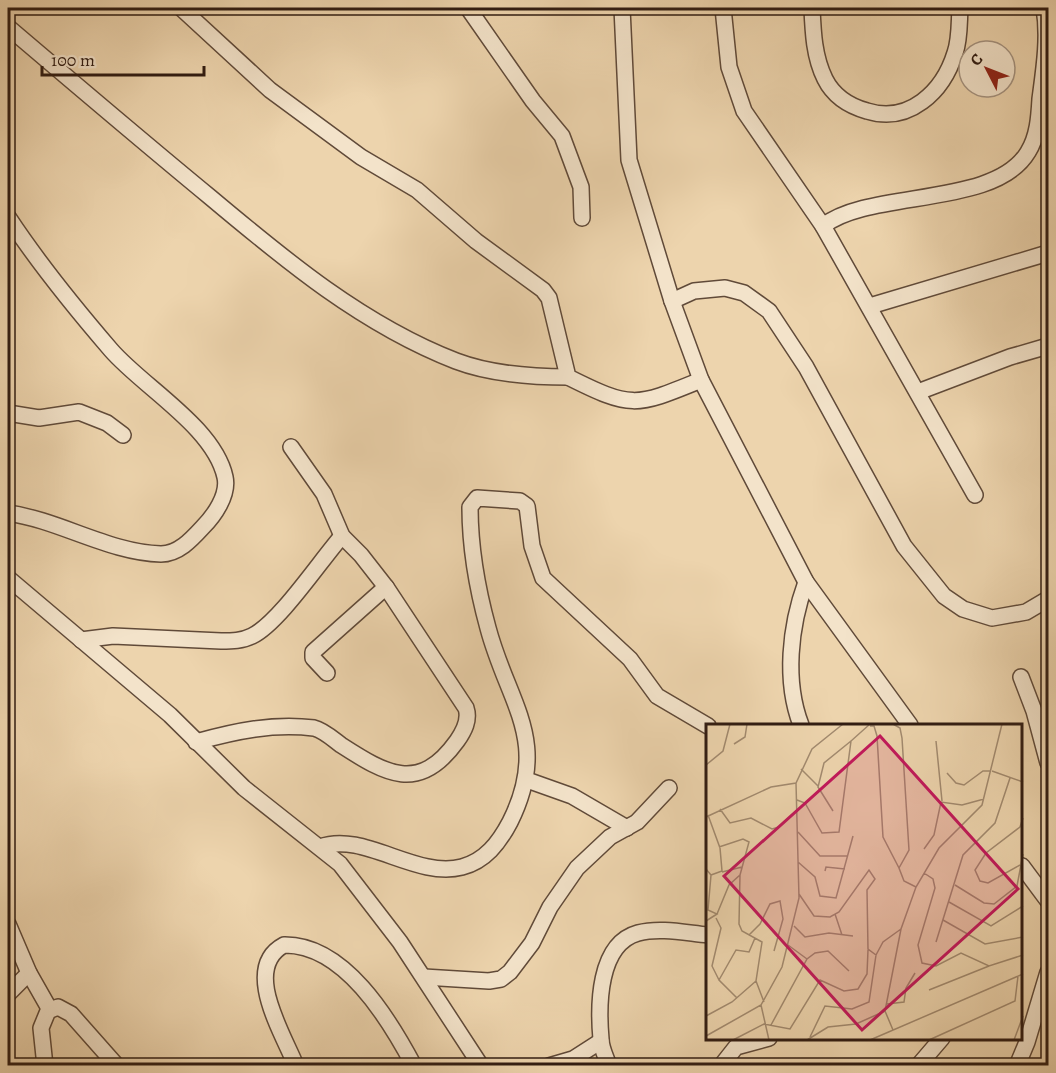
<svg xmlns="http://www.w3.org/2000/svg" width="1056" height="1073" font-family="Alegreya,serif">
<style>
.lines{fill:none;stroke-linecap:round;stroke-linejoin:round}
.minor-casing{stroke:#604a39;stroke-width:18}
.minor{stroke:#f3e3ca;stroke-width:15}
.inset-road{fill:none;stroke:#a28a6f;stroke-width:1.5}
.view{fill:#c2185b;fill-opacity:0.15;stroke:#c2185b;stroke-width:3}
.inset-edge{fill:none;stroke:#311c12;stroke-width:3}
</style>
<rect width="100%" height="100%" fill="#edd4ad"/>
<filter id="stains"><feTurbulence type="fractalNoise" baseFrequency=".00333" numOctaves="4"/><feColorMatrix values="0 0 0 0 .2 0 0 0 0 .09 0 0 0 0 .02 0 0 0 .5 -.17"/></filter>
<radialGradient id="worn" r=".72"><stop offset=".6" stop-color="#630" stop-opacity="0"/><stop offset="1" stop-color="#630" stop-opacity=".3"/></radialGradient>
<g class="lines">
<defs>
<g id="minor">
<path d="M 181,8 L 270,90 L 361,157 L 417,190 L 476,241 L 543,290 L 549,298 L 568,377 C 632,409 635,407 701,380"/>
<path d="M 468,8 L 533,101 L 562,136 L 581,187 L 582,218"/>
<path d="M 622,8 L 629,160 L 672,301 L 701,380 L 806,582 L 910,725"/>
<path d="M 723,8 L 729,67 L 744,111 L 823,226 L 975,495"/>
<path d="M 812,8 C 813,32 814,57 825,79 C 834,97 849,106 867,111 C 909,124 943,92 955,53 C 960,39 959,22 960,8"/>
<path d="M 8,27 C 75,84 142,141 210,197 C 285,260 363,325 456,361 C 490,374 531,377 568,377"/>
<path d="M 8,217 C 39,264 74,307 111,350 C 143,387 214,427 225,477 C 229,495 214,516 202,528 C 191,540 178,554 161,554 C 110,553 59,520 8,513"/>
<path d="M 823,226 C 870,189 995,208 1028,152 C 1038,136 1039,116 1040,99 C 1044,69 1049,37 1044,8"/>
<path d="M 672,301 L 694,291 L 725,288 L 744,293 L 769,311 L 806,367 L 904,546 L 944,596 L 963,609 L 992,618 L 1026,612 L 1048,599"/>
<path d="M 870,306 L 1048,253"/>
<path d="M 918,392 L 1010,357 L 1048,346"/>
<path d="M 8,413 L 39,418 L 79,412 L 107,423 L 123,435"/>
<path d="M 8,578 L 170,715 L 244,788 L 340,864 L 400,942 L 481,1066"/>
<path d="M 81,640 L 113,636 L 221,641 C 232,641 242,641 252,636 C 279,623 320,561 342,536"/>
<path d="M 327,673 L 313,658 L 313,652 L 386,587"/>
<path d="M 1021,677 L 1034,711 L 1048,763"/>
<path d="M 801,725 C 784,681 790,626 806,582"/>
<path d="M 196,742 C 236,731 273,723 314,728 C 323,730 333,739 341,745 C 386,774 419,794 457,741 C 464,731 470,720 466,708 L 386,587 L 361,555 L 342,536 L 324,494 L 291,447"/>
<path d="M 527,780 L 572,796 L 627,828"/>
<path d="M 320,847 C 364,831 415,879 462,867 C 485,861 499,843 510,822 C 551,740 508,704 488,628 C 477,588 470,548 470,507 L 477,498 L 520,501 L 527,506 L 532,546 L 543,578 L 630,659 L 657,696 L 708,726"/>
<path d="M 1022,866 L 1048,901"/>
<path d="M 8,924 L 29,973 L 50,1010"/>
<path d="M 424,977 L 489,981 L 501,979 L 510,972 L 532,943 L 550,907 L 577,868 L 610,837 L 637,822 L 669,788"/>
<path d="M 8,994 L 29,973"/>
<path d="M 45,1066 L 41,1028 L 48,1011 L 58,1007 L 71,1014 L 117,1066"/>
<path d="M 296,1066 C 284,1035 241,968 284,945 C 344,944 389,1019 414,1066"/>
<path d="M 549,1066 L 573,1059 L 601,1041"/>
<path d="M 609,1066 C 606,1057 601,1048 601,1039 C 598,1006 598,944 638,933 C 660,927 686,933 708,935"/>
<path d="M 721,1066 L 736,1047 L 769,1038"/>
<path d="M 918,1066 L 942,1038"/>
<path d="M 1017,1066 L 1027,1042 L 1048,972"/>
</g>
</defs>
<use href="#minor" class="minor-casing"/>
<use href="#minor" class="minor"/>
</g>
<g transform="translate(706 724)">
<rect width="316" height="316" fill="#edd4ad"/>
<path class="inset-road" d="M 187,0 L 194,4 L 196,14 L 203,126 L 193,144 L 198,157 L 210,163M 164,2 L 168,2 L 171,12 L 177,113 L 193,144M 230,17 L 236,77M 28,20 L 39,13 L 41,0M 0,41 L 17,27 L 24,0M 95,45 L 112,62M 286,47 L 317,58M 241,49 L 250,59 L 258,61 L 277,47 L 285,47M 91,76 L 99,79 L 116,109 L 133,108 L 145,17 L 164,0M 14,85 L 24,99 L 45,94 L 66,105 L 73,103 L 91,86M 127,87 L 112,63 L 118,39 L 145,17M 2,91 L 14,124 L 16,147 L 5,151M 0,93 L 65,63 L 90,59 L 106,25 L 137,0M 92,108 L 114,132 L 141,132M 13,123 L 37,115 L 43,118 L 34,151M 218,125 L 228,111 L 235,78 L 256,81 L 278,75M 92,138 L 109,153 L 114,172 L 130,174 L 147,112M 314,141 L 282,159 L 274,157 L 269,146 L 280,129 L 314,103 L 317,94M 0,145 L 5,151 L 2,186 L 11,190 L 0,197M 119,147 L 120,143 L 139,145M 16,148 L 36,143M 218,149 L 227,155 L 229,164 L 212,221 L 216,239 L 230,242 L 255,229 L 283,242 L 317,231M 249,161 L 278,179 L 288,180 L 311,162 L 317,130M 93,170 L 108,192 L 124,193 L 133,188 L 163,146 L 169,155 L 161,166 L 162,225 L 170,231 L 177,218 L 195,205M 243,178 L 285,202 L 317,182M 11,190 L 23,161 L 34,151 L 33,200 L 36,207 L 56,218 L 50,257 L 58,278M 129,190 L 136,211M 10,194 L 15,204 L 6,242 L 13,256M 237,196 L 279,220 L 317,213M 88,202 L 99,213 L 123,209 L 147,212M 43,211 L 54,200 L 64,180 L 74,177 L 77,195 L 68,227M 230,218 L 257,131 L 289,99 L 304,54M 82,221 L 101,235M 223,266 L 283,242M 31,274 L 13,256 L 30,226 L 43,228 L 49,214M 181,280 L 198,278 L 200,264 L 209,249M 55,281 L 63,316M 0,292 L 26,278 L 50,257M 65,301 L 101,235 L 109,229 L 122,227 L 143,247M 187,306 L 179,287 L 195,205 L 210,163 L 233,124 L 276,81 L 296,0M 0,312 L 55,281 L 76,243 L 93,174 L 90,59M 104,313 L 119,282 L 146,285 L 163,278 L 170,231M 27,316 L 58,300 L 84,305 L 114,256 L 138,267 L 152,265 L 161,250 L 162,226M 101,316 L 122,303 L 150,300 L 179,287M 164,316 L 317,250M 223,316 L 309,277 L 312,252M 308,316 L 317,292"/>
<path class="view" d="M 174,12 L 312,165 L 156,306 L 18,152 Z"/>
<rect width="316" height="316" class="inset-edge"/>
</g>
<rect width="1056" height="1073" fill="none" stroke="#edd4ad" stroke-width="30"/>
<rect x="9" y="9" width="1038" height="1055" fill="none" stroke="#311c12" stroke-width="3"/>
<rect x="15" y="15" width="1026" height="1043" fill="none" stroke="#311c12" stroke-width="1.5"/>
<g transform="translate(987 69) rotate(312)"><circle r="28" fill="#f3e3ca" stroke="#a59380" stroke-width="1.5"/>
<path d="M0-4.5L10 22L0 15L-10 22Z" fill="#8f2418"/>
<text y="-9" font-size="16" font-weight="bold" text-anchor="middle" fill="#311c12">С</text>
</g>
<path d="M42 66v9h162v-9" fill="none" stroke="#311c12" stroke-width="3"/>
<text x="51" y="66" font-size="18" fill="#311c12" stroke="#f3e3ca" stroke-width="4.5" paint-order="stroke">100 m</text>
<rect width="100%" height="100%" filter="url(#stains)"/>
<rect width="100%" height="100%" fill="url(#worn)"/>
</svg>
